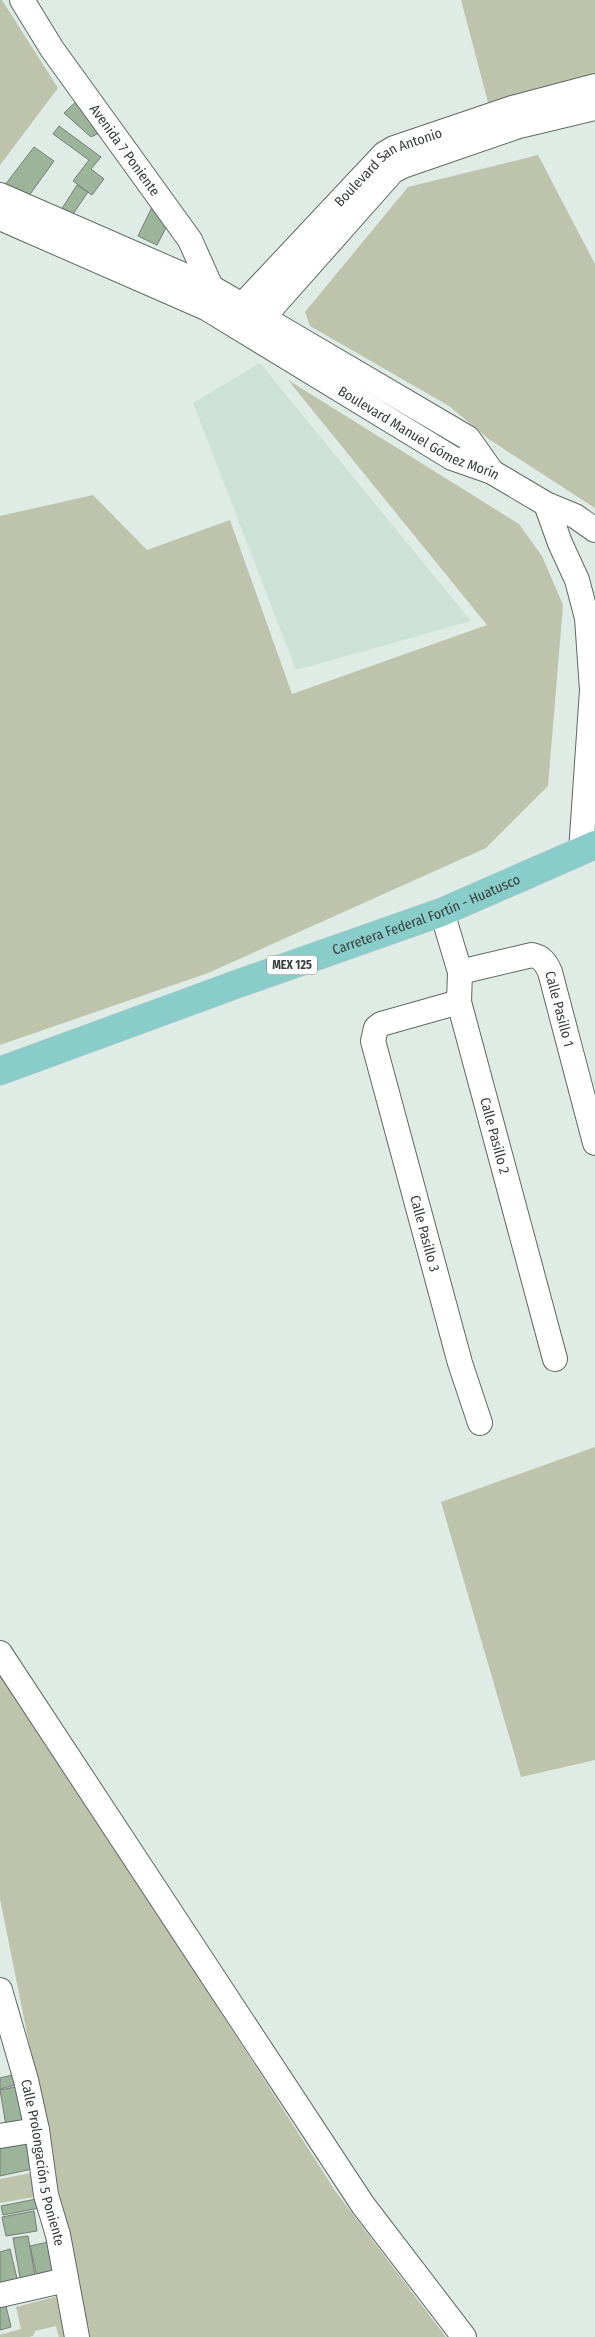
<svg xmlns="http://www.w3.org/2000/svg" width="595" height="2337" font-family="'Fira Sans Condensed',sans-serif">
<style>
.built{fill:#cce1d7}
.green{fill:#bec3ac}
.building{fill:#9cb49a;stroke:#777e76}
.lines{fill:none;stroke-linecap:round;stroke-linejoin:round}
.minor-casing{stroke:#5e6964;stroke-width:26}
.major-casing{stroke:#c8c9c8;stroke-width:29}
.minor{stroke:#fff;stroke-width:24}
.major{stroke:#89cdca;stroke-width:28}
.labels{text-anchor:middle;stroke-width:4;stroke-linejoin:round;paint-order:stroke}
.shield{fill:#fff;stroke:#747876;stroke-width:1}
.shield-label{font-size:12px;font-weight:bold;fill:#393e3b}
.street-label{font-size:14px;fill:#393e3b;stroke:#fff}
</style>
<rect width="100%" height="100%" fill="#dfece6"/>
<path class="built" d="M 260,363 L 471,621 L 296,670 L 193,403 Z"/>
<g class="green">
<path d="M 0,0 L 2,0 L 58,88 L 0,165 Z"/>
<path d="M 461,0 L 595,0 L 595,99 L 494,125 Z"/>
<path d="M 538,155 L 595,264 L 595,508 L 490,440 L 449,406 L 310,326 L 305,312 L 408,187 Z"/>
<path d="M 288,380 L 519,524 L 542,556 L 563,605 L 548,786 L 486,848 L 208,973 L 0,1045 L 0,516 L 93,495 L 147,550 L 230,520 L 292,694 L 487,625 Z"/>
<path d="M 595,1447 L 595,1760 L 521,1777 L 441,1502 Z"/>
<path d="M 0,1668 L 336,2192 L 446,2337 L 88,2337 L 0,1899 Z"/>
<path d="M 36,2172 L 40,2196 L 0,2203 L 0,2179 Z"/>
<path d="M 58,2296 L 66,2337 L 59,2337 L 56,2326 L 35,2331 L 33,2336 L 29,2337 L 0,2337 L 0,2335 L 21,2329 L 16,2307 Z"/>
</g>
<g class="building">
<path d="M 80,98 L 107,129 L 91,137 L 64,113 Z"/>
<path d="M 59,126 L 101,157 L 91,169 L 104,179 L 92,195 L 73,181 L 89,160 L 53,134 Z"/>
<path d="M 34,147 L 54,161 L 28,197 L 5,185 Z"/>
<path d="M 77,185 L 88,192 L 71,217 L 61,210 Z"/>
<path d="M 153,205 L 170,220 L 157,245 L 138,236 Z"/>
<path d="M 16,2074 L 19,2084 L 0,2089 L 0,2078 Z"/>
<path d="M 20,2086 L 27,2122 L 6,2126 L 0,2090 Z"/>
<path d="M 30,2140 L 37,2168 L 0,2176 L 0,2147 Z"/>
<path d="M 41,2198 L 45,2207 L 3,2215 L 1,2206 Z"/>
<path d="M 34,2211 L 37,2231 L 6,2236 L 2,2217 Z"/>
<path d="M 28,2236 L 36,2281 L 21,2283 L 13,2238 Z"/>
<path d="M 53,2241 L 60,2276 L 38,2281 L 30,2246 Z"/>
<path d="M 10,2249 L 19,2287 L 0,2285 L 0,2252 Z"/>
<path d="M 6,2306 L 11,2327 L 0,2330 L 0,2308 Z"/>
</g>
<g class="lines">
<defs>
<g id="minor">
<path id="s1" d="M 22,0 L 52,49 L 190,240 L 211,287 L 209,294"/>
<path d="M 0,195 L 211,287 L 468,438 L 492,472"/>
<path id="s2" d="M 0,218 L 206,308 L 452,458 L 492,472 L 546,504 L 575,516 L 595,530"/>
<path id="s3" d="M 231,317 L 384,154 L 394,148 L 512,108 L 595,86"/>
<path d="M 253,329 L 393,171 L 403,166 L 519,126 L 595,108"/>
<path d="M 546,504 L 560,543 L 577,580 L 587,618 L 592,690 L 581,852"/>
<path id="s4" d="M 442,912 L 460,972 L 459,1002 L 555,1359"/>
<path id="s5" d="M 460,972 L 532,955 C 542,957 546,963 550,972 L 595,1143"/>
<path id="s6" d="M 459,1002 L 381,1024 L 376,1028 L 373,1041 L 460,1363 L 480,1423"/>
<path d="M 0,1653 L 363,2205 L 464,2337"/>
<path id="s7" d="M 0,1990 L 26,2080 L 37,2130 L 46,2195 L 58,2235 L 77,2337"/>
<path d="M 0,2136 L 37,2130"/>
<path d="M 0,2295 L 66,2280"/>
</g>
<g id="major">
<path id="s8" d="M 0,1071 L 240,983 L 442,912 L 595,845"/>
</g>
</defs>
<use href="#minor" class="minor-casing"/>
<use href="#major" class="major-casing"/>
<use href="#minor" class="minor"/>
<use href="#major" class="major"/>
</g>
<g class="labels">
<rect class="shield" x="267" y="955.5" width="50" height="19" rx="4"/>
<g class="shield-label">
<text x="292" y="969">MEX 125</text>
</g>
<g class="street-label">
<text dy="5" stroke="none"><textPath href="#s1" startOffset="182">Avenida 7 Poniente</textPath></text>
<text dy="5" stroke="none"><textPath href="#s3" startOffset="220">Boulevard San Antonio</textPath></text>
<text dy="5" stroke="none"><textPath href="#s2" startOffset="472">Boulevard Manuel Gómez Morín</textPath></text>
<text dy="5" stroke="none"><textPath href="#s8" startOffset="454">Carretera Federal Fortín - Huatusco</textPath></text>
<text dy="5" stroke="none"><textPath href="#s5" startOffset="138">Calle Pasillo 1</textPath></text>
<text dy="5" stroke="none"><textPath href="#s4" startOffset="231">Calle Pasillo 2</textPath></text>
<text dy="5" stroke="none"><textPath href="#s6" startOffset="300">Calle Pasillo 3</textPath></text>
<text dy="5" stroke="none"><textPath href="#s7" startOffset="178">Calle Prolongación 5 Poniente</textPath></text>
</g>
</g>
</svg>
